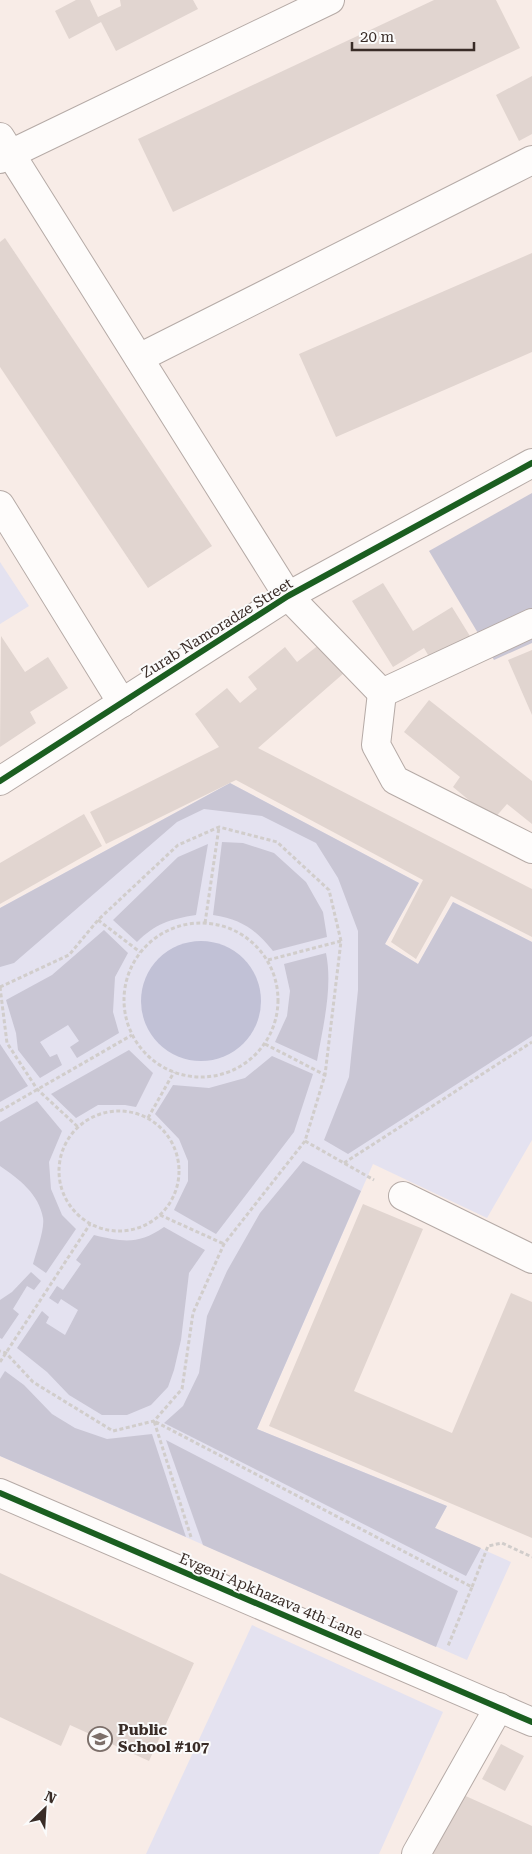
<svg xmlns="http://www.w3.org/2000/svg" width="532" height="1854" font-family="'Roboto Serif',serif">
<style>
.green{fill:#e4e2f0}
.forest{fill:#c9c6d4}
.water{fill:#c1c1d6}
.building{fill:#e1d5d0}
.lines{fill:none;stroke-linecap:round;stroke-linejoin:round}
.minor-casing{stroke:#b5aaa6;stroke-width:30}
.path{stroke:#d1cdcb;stroke-width:3;stroke-dasharray:4 2.5;stroke-linecap:butt}
.minor{stroke:#fefcfb;stroke-width:28}
.cycleway-casing{stroke:#fbfbfb;stroke-width:9}
.cycleway{stroke:#1b5e20;stroke-width:6}
.labels{text-anchor:middle;stroke-width:4;stroke-linejoin:round;paint-order:stroke}
.street-label{font-size:15px;fill:#392c27;stroke:#fbfbfb}
.poi-label{font-size:15px;font-weight:bold;fill:#392c27;stroke:#fbfbfb;text-anchor:start}
</style>
<rect width="100%" height="100%" fill="#f8ece7"/>
<g class="green">
<path d="M 0,562 L 29,606 L 0,624 Z"/>
<path d="M 230,783 L 419,883 L 385,944 L 418,964 L 453,902 L 532,942 L 532,1140 L 487,1218 L 373,1164 L 257,1429 L 447,1506 L 435,1528 L 511,1562 L 467,1660 L 0,1456 L 0,908 Z"/>
<path d="M 252,1625 L 443,1712 L 379,1854 L 146,1854 Z"/>
</g>
<g class="forest">
<path d="M 532,493 L 532,643 L 494,660 L 429,551 Z"/>
<path d="M 230,783 L 419,883 L 385,944 L 418,964 L 453,902 L 532,942 L 532,1036 L 348,1154 L 324,1140 L 349,1077 L 358,990 L 358,931 L 338,878 L 316,843 L 262,816 L 204,809 L 177,822 L 14,963 L 0,967 L 0,908 Z"/>
<path d="M 222,842 L 243,843 L 274,853 L 306,882 L 323,912 L 327,937 L 273,951 C 254,928 242,920 213,915 Z"/>
<path d="M 208,844 L 196,915 C 170,919 155,924 137,942 L 113,920 L 178,857 Z"/>
<path d="M 104,930 L 128,953 L 115,977 L 113,1012 L 119,1033 L 77,1058 L 70,1047 L 79,1041 L 68,1025 L 40,1042 L 50,1057 L 57,1054 L 62,1065 L 40,1078 L 18,1050 L 16,1033 L 6,1000 L 52,975 Z"/>
<path d="M 326,953 C 333,988 323,1026 317,1061 L 275,1042 L 287,1016 L 290,991 L 284,964 Z"/>
<path d="M 0,1044 L 28,1086 L 0,1102 Z"/>
<path d="M 129,1050 L 153,1073 L 136,1107 L 125,1105 L 98,1105 L 76,1118 L 51,1094 Z"/>
<path d="M 272,1056 L 313,1074 L 294,1132 L 216,1234 L 174,1210 L 188,1181 L 188,1161 L 179,1139 L 155,1114 L 173,1085 L 209,1088 L 245,1078 Z"/>
<path d="M 37,1101 L 62,1131 L 49,1162 L 51,1189 L 62,1215 L 76,1229 L 46,1273 L 33,1264 C 36,1253 45,1229 43,1218 C 39,1194 19,1179 0,1166 L 0,1122 Z"/>
<path d="M 303,1161 L 361,1191 L 257,1429 L 447,1506 L 435,1528 L 481,1548 L 466,1576 L 164,1423 L 183,1406 L 199,1373 L 207,1316 L 227,1271 L 260,1213 Z"/>
<path d="M 164,1227 L 205,1250 L 189,1273 L 181,1340 L 174,1370 L 168,1387 L 151,1405 L 127,1415 L 102,1415 L 69,1395 L 47,1372 L 17,1348 L 42,1311 L 49,1317 L 46,1323 L 65,1335 L 78,1310 L 61,1299 L 58,1304 L 49,1298 L 57,1286 L 63,1290 L 81,1264 L 76,1260 L 94,1235 C 123,1242 138,1245 164,1227 Z"/>
<path d="M 31,1272 L 41,1281 L 34,1290 L 27,1286 L 13,1309 L 19,1314 L 2,1339 L 0,1338 L 0,1300 L 12,1292 Z"/>
<path d="M 5,1371 L 24,1385 L 52,1414 L 75,1428 L 107,1439 L 152,1434 L 186,1537 L 0,1456 L 0,1379 Z"/>
<path d="M 166,1440 L 458,1591 L 436,1647 L 203,1545 Z"/>
</g>
<circle class="water" cx="201" cy="1001" r="60"/>
<g class="building">
<path d="M 76,0 L 90,0 L 98,17 L 121,6 L 120,0 L 193,0 L 198,9 L 116,51 L 101,22 L 69,39 L 55,11 Z"/>
<path d="M 434,0 L 496,0 L 520,48 L 173,212 L 138,139 Z"/>
<path d="M 532,76 L 532,134 L 519,141 L 496,95 Z"/>
<path d="M 5,238 L 212,546 L 148,588 L 0,367 L 0,242 Z"/>
<path d="M 532,253 L 532,352 L 336,437 L 299,354 Z"/>
<path d="M 383,583 L 413,631 L 452,607 L 473,641 L 434,665 L 424,648 L 393,667 L 352,601 Z"/>
<path d="M 1,636 L 25,672 L 48,657 L 68,688 L 30,712 L 36,723 L 0,747 Z"/>
<path d="M 320,644 L 344,673 L 258,748 L 532,889 L 532,937 L 451,896 L 416,959 L 391,942 L 423,880 L 236,780 L 106,844 L 90,812 L 219,747 L 195,714 L 227,688 L 240,703 L 257,689 L 248,677 L 285,647 L 297,662 Z"/>
<path d="M 532,650 L 532,715 L 508,660 Z"/>
<path d="M 429,700 L 532,781 L 532,824 L 507,804 L 493,820 L 453,787 L 460,777 L 404,732 Z"/>
<path d="M 84,814 L 102,846 L 0,904 L 0,863 Z"/>
<path d="M 363,1204 L 423,1229 L 354,1391 L 452,1433 L 511,1293 L 532,1302 L 532,1538 L 269,1426 Z"/>
<path d="M 0,1573 L 194,1663 L 149,1761 L 70,1725 L 61,1746 L 0,1717 Z"/>
<path d="M 501,1744 L 524,1756 L 505,1791 L 482,1779 Z"/>
<path d="M 459,1793 L 532,1826 L 532,1854 L 432,1854 Z"/>
</g>
<g class="lines">
<defs>
<g id="minor">
<path d="M 0,137 L 288,596 L 382,693 L 532,623"/>
<path d="M 0,159 L 330,0"/>
<path d="M 139,358 L 532,160"/>
<path d="M 0,505 L 122,703"/>
<path d="M 382,693 L 376,745 L 395,780 L 532,849"/>
<path d="M 0,781 L 288,596 L 532,463"/>
<path d="M 403,1196 L 532,1259"/>
<path d="M 0,1493 L 532,1722"/>
<path d="M 416,1854 L 499,1707"/>
</g>
</defs>
<use href="#minor" class="minor-casing"/>
<g class="path">
<path d="M 98,920 L 140,952"/>
<circle cx="201" cy="1000" r="77"/>
<path d="M 205,923 L 219,827"/>
<path d="M 268,960 L 341,941"/>
<path d="M 0,987 L 69,955 L 98,920 L 178,845 L 219,827 L 277,842 L 329,890 L 341,941 L 325,1075 L 305,1141 L 224,1244 L 193,1313 L 182,1389 L 154,1421 L 113,1431 L 33,1382 L 6,1353 L 0,1351"/>
<path d="M 0,987 L 7,1043 L 37,1089 L 78,1127"/>
<path d="M 265,1044 L 325,1075"/>
<path d="M 0,1111 L 132,1035"/>
<circle cx="119" cy="1171" r="60"/>
<path d="M 148,1118 L 174,1072"/>
<path d="M 305,1141 L 374,1180"/>
<path d="M 344,1163 L 532,1042"/>
<path d="M 160,1215 L 224,1244"/>
<path d="M 0,1362 L 90,1224"/>
<path d="M 191,1537 L 154,1421 L 472,1587 L 448,1646"/>
<path d="M 472,1587 L 488,1546 L 502,1543 L 532,1557"/>
</g>
<use href="#minor" class="minor"/>
<defs>
<g id="cycleway">
<path d="M 0,781 L 288,596 L 532,463"/>
<path d="M 0,1493 L 532,1722"/>
</g>
</defs>
<use href="#cycleway" class="cycleway-casing"/>
<use href="#cycleway" class="cycleway"/>
</g>
<defs>
<symbol id="school-ring" viewBox="-11 -11 22 22"><circle r="9.5" fill="#fbfbfb" stroke="#7c6f6a" stroke-width="1.5"/><path d="M0-5L7-2L0 1L-7-2ZM-4 1L0 2.5L4 1V4Q0 6-4 4Z" fill="#7c6f6a"/></symbol>
</defs>
<g fill-rule="evenodd">
<use href="#school-ring" x="86" y="1725" width="28" height="28"/>
</g>
<g class="labels">
<g class="street-label">
<text transform="translate(217 628) rotate(-32)" y="5">Zurab Namoradze Street</text>
<text transform="translate(271 1596) rotate(23)" y="5">Evgeni Apkhazava 4th Lane</text>
</g>
<g class="poi-label">
<text x="118" y="1735">Public<tspan x="118" dy="17">School #107</tspan></text>
</g>
</g>
<g transform="translate(45 1809) rotate(25)" stroke="#fbfbfb" stroke-width="4" paint-order="stroke">
<path d="M0-4L9 19L0 12L-9 19Z" fill="#392c27"/>
<text y="-8" font-size="14" font-weight="bold" text-anchor="middle" fill="#392c27">N</text>
</g>
<path d="M352 42v8h122v-8" fill="none" stroke="#392c27" stroke-width="2.5"/>
<text x="360" y="42" font-size="15" fill="#392c27" stroke="#fbfbfb" stroke-width="4" paint-order="stroke">20 m</text>
</svg>
